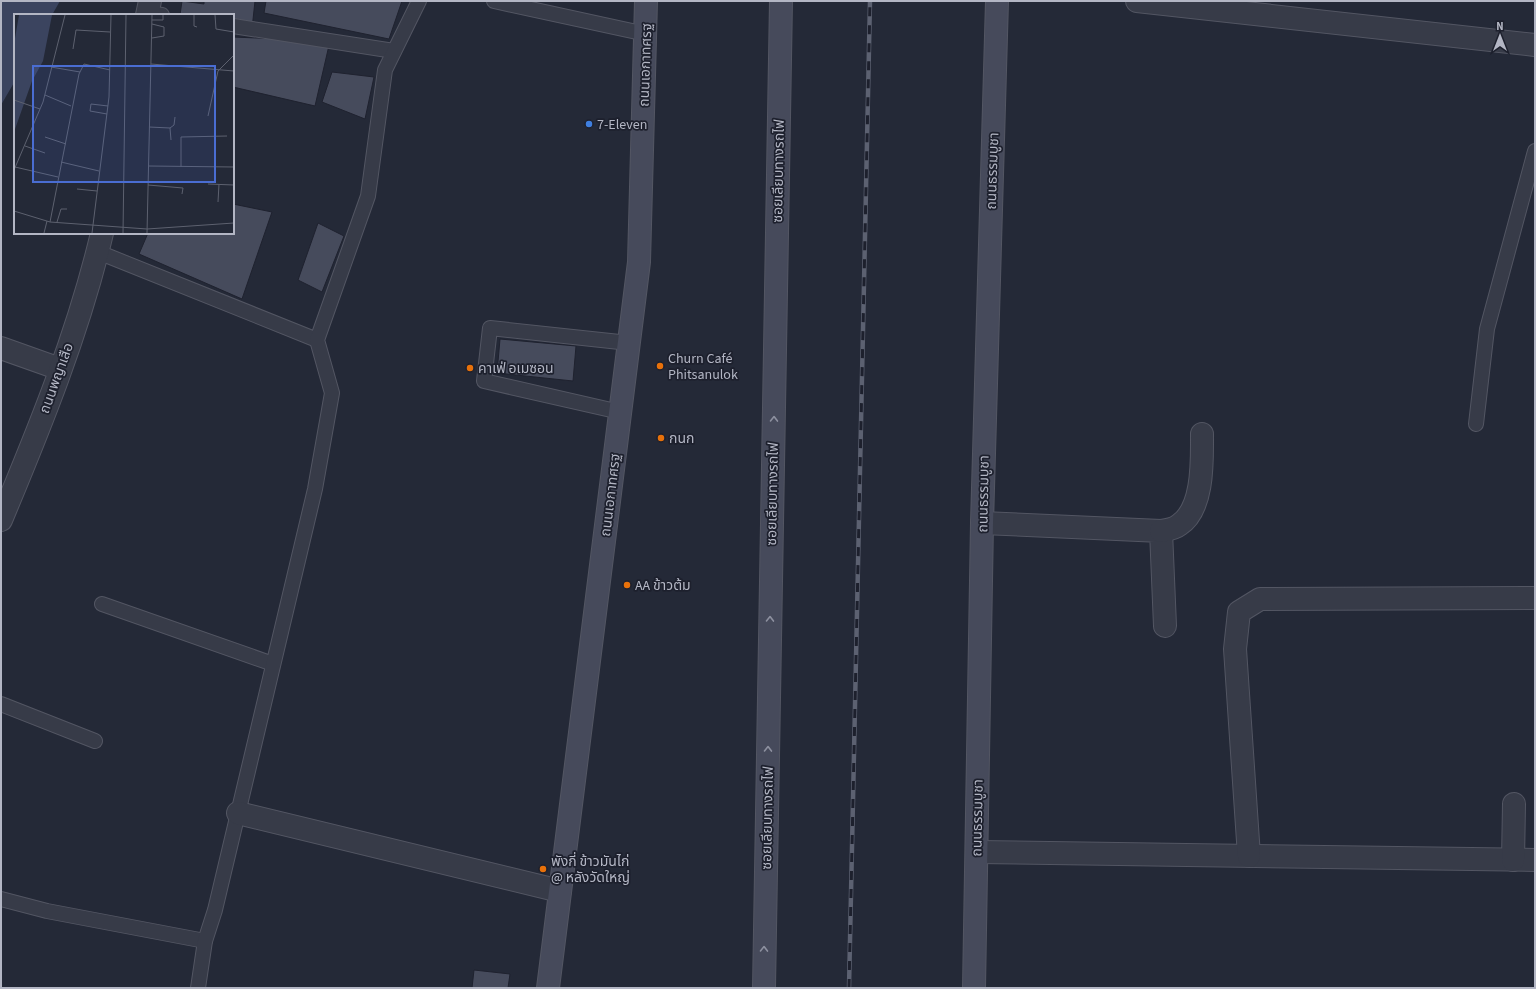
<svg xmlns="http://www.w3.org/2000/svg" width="1536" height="989" font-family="'Source Sans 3','Noto Sans Thai',sans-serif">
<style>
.water{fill:#3b445f}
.building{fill:#464b5c;stroke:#1f222f}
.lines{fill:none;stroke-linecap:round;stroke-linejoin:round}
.lane-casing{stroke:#535663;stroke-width:16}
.street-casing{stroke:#535663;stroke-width:24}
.secondary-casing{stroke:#535663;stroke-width:24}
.lane{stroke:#373b48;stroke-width:14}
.street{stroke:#373b48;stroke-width:22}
.secondary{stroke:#464a5b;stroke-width:22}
.rail-casing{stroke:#5c6171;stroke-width:4.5}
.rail{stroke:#1d202d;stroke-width:3;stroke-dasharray:9;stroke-linecap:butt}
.oneway{stroke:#8d909f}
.shop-dot{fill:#3f7fe0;stroke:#1d202d;stroke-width:1.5}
.food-dot{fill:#e8710a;stroke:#1d202d;stroke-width:1.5}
.labels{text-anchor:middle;stroke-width:3.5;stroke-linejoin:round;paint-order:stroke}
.street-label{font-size:14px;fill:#b3b6c4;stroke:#1d202d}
.poi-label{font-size:14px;fill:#b3b6c4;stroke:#1d202d;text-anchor:start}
.inset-road{fill:none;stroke:#5d616f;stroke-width:1}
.view{fill:#4a6dd2;fill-opacity:0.15;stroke:#4a6dd2;stroke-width:2}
.inset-edge{fill:none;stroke:#b3b6c4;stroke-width:2}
</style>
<rect width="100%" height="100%" fill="#242937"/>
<path class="water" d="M 1,1 L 60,1 L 52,15 L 15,15 L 15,81 L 1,105 Z"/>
<g class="building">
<path d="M 182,1 L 204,4 L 204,1 L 255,1 L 252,29 L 233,33 L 233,15 L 180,15 Z"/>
<path d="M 266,1 L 402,1 L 389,39 L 264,13 Z"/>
<path d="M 233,37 L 330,41 L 315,106 L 233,87 Z"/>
<path d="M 332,72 L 374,77 L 365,119 L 322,102 Z"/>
<path d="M 233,204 L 272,212 L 242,299 L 139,254 L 148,233 L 233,233 Z"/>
<path d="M 318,223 L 344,236 L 322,292 L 298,280 Z"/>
<path d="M 500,339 L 576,346 L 573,381 L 497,373 Z"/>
<path d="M 474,970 L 510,974 L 508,988 L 472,988 Z"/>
</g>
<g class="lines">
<defs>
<g id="lane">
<path d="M 494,1 L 646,34"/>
<path d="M 147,13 L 162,15"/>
<path d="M 233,26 L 394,51"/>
<path d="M 98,252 L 317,340"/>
<path d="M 620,412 L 484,381 L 490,328 L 629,343"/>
<path d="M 1476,424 L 1487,329 L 1535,151"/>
<path d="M 102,604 L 273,664"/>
<path d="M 1,704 L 95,741"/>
<path d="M 1,899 L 47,911 L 205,941"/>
<path d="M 198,988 L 205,941 L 215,910 L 315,489 L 332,393 L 317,340 L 368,196 L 385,70 L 419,1"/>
</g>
<g id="street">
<path d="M 1137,1 L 1535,45"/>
<path d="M 147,15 L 150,1"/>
<path d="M 1,348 L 60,369"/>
<path d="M 1,520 C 40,427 79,331 102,233"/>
<path d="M 982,523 L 1161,531 L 1165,626"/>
<path d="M 1161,531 C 1167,530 1174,529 1179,525 C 1204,509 1202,460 1202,434"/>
<path d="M 238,813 L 560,891"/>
<path d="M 977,852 L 1535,860"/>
<path d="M 1249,856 L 1235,649 L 1239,612 L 1260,599 L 1535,598"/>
<path d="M 1513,860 L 1514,804"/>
</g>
<g id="secondary">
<path d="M 548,988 L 639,262 L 646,1"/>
<path d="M 764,988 L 781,1"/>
<path d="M 974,988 L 982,523 L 997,1"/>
</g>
</defs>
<use href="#lane" class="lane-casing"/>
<use href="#street" class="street-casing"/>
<use href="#secondary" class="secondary-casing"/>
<use href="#lane" class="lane"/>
<use href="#street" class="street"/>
<use href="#secondary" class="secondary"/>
<defs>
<path id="rail" d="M 849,988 L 870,1"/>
</defs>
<use href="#rail" class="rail-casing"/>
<use href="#rail" class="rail"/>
</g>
<defs><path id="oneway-chevron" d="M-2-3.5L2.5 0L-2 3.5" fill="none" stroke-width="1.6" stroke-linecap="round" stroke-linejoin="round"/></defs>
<g class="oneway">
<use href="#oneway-chevron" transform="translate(774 419) rotate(-89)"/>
<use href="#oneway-chevron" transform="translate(770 619) rotate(-89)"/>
<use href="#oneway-chevron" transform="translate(768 749) rotate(-89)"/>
<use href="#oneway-chevron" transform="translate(764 949) rotate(-89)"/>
</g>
<circle class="shop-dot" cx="589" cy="124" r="4"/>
<g class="food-dot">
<circle cx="660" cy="366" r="4"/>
<circle cx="470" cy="368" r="4"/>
<circle cx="661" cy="438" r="4"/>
<circle cx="627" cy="585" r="4"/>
<circle cx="543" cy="869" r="4"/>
</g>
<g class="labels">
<g class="street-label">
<text transform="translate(645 65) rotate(-88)" y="5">ถนนเอกาทศรฐ</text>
<text transform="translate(778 171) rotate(-89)" y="5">ซอยเลียบทางรถไฟ</text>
<text transform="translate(992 171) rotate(-88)" y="5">ถนนธรรมบูชา</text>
<text transform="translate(56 378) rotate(-70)" y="5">ถนนพญาเสือ</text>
<text transform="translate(772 494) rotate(-89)" y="5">ซอยเลียบทางรถไฟ</text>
<text transform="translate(983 494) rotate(-89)" y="5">ถนนธรรมบูชา</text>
<text transform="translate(610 495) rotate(-83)" y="5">ถนนเอกาทศรฐ</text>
<text transform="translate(767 818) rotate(-89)" y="5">ซอยเลียบทางรถไฟ</text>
<text transform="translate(977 818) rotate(-89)" y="5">ถนนธรรมบูชา</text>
</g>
<g class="poi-label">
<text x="597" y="129">7-Eleven</text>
<text x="668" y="363">Churn Café<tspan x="668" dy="16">Phitsanulok</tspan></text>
<text x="478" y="373">คาเฟ่ อเมซอน</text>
<text x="669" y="443">กนก</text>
<text x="635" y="590">AA ข้าวต้ม</text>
<text x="551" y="866">พังกี่ ข้าวมันไก่<tspan x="551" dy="16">@ หลังวัดใหญ่</tspan></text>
</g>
</g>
<g transform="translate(14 14)">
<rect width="220" height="220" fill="#242937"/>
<path d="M 5,1 L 38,1 L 29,47 L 18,67 L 0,118 L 0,30 Z" fill="#3b445f"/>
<path class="inset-road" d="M 180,1 L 180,12 L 183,13M 201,1 L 202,15 L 220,18M 138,6 L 149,6 L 149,1M 138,24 L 150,22 L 150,13 L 138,10M 59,35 L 62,16 L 96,18M 137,50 L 220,57M 37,53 L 66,58M 31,81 L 57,92M 0,86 L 26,95M 93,100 L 76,97 L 77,90 L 94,92M 194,102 L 204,57 L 220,41M 135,113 L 156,114 L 157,126M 156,114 L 160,111 L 161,103M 31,123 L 52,130M 11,132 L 31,139M 47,148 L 85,157M 135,152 L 220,153M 1,153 L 44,163M 167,153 L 167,123 L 213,122M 0,156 L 29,88 L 51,1M 194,170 L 220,171M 134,171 L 169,174 L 168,180M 63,175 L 83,177M 204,188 L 205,170M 0,197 L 36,208 L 133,215 L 220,209M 36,208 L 65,60 L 70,50 L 96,56M 43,208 L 47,195 L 53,195M 30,219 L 33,207M 78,219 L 95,83 L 97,1M 109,219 L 112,1M 133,219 L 138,1"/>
<path class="view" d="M 19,52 L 201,52 L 201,168 L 19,168 Z"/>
<rect width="220" height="220" class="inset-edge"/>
</g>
<rect width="1536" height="989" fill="none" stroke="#b3b6c4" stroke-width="4"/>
<g transform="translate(1500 36)" stroke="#1d202d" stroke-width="3" paint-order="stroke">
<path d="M0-3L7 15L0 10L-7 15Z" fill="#b3b6c4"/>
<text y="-6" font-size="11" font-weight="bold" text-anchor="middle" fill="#b3b6c4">N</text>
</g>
</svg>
